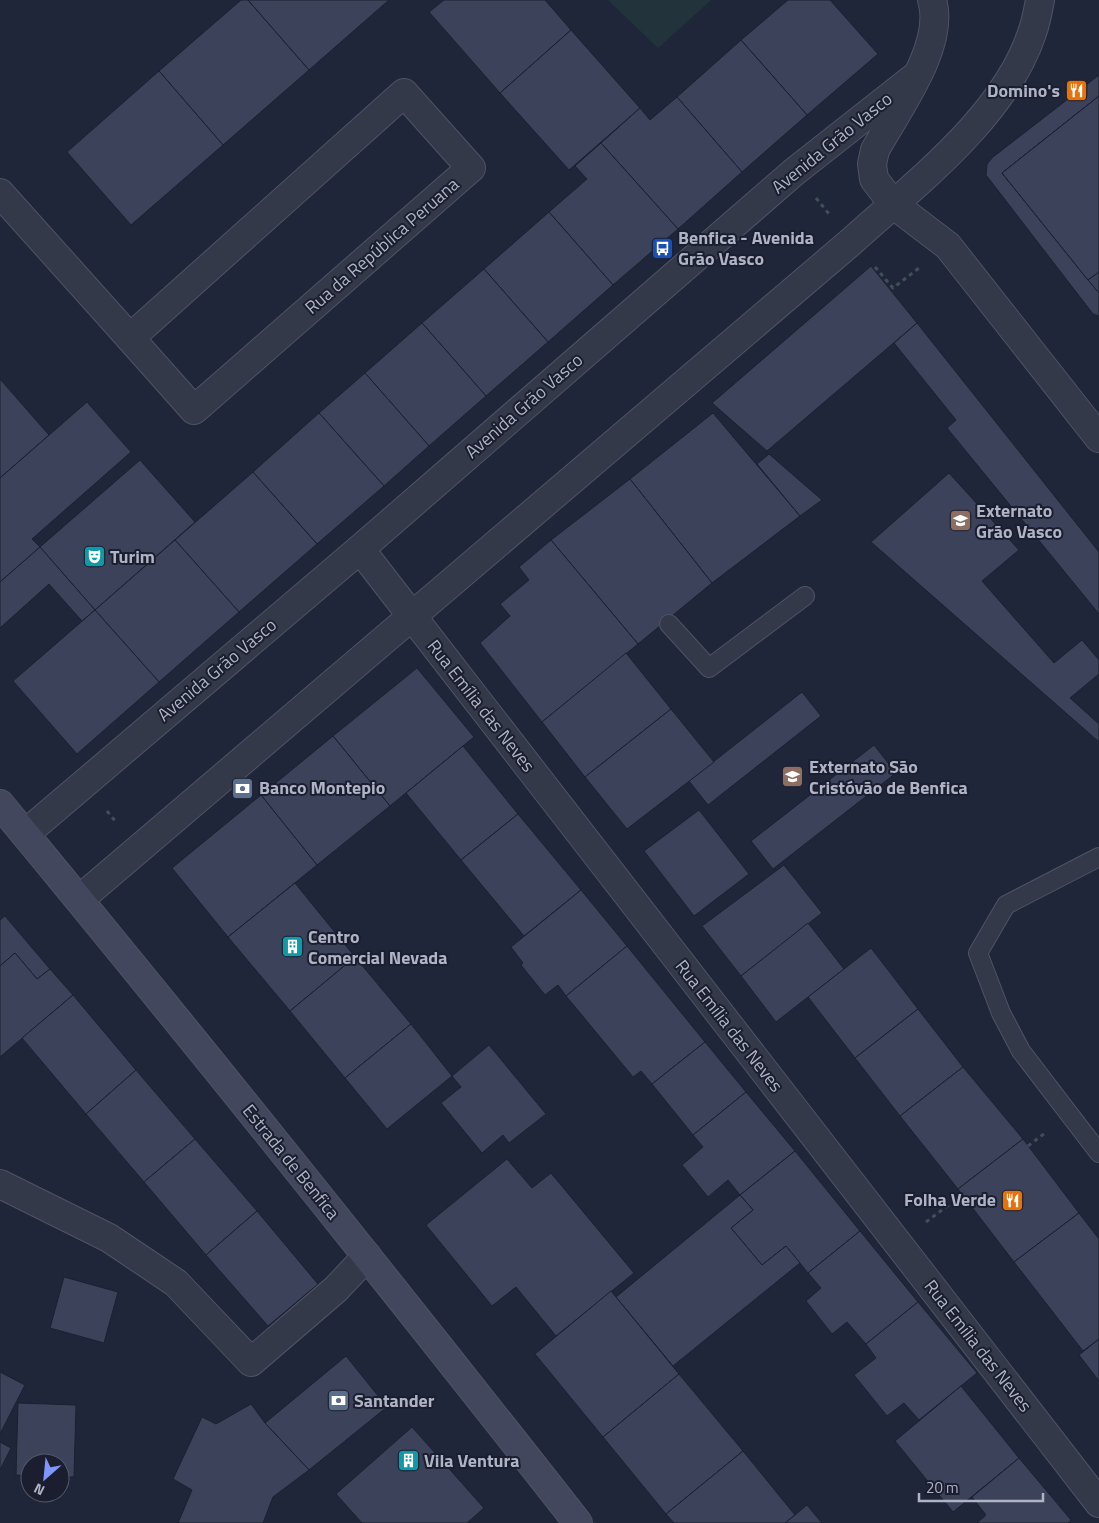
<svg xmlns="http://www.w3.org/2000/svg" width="1099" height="1523" font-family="'Titillium Web',sans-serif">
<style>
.green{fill:#22333b}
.building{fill:#3c425a;stroke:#1b2031}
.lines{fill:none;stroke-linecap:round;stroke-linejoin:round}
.lane-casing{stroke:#4f5365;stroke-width:20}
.street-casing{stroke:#4f5365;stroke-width:30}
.secondary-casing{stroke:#4f5365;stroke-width:30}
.path{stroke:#405058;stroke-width:3;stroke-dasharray:4 4;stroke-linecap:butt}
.lane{stroke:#34394a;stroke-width:18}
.street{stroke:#34394a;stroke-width:28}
.secondary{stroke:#42475d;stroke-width:28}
.labels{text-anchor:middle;stroke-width:4;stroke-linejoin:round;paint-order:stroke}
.poi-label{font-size:18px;font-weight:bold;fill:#afb3c6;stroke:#1a1e2f;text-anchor:start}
.street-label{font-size:18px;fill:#afb3c6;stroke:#1a1e2f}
</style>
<rect width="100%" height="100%" fill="#20263a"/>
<path class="green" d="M 608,0 L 711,0 L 658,48 Z"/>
<g class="building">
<path d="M 241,0 L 248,0 L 309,70 L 223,145 L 159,71 Z"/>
<path d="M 248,0 L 389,0 L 309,70 Z"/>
<path d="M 444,0 L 545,0 L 571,30 L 500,93 L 429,12 Z"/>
<path d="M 788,0 L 830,0 L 878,54 L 807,115 L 741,40 Z"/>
<path d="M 571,30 L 640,108 L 569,170 L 500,93 Z"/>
<path d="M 741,40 L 807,115 L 742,172 L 677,97 Z"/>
<path d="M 159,71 L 223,145 L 131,225 L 67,152 Z"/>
<path d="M 1099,75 L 1099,96 L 1002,173 L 1099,293 L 1099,316 L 1093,314 L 986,175 L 987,164 L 993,157 Z"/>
<path d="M 1099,96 L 1099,272 L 1088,280 L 1002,173 Z"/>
<path d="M 1099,96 L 1099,272 L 1088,280 L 1002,173 Z"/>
<path d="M 677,97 L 742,172 L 678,229 L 601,143 L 640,108 L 650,120 Z"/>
<path d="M 601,143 L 678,229 L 613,285 L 549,212 L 587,179 L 575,166 Z"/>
<path d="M 549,212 L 613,285 L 548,342 L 484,269 Z"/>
<path d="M 871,266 L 917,323 L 767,451 L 712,403 Z"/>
<path d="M 484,269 L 548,342 L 486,396 L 422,323 Z"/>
<path d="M 1099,272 L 1099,293 L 1088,280 Z"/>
<path d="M 422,323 L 486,396 L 429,446 L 365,373 Z"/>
<path d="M 917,323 L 1099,552 L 1099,614 L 947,428 L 956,420 L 894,343 Z"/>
<path d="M 365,373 L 429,446 L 384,486 L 319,413 Z"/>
<path d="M 0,379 L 49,435 L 0,478 Z"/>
<path d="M 87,402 L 131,452 L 32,539 L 40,547 L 0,582 L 0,478 Z"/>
<path d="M 319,413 L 384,486 L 317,544 L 253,472 Z"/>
<path d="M 713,413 L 800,516 L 712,583 L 630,479 Z"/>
<path d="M 769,454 L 822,500 L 800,516 L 757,464 Z"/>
<path d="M 140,460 L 195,522 L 95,610 L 40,547 Z"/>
<path d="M 253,472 L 317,544 L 239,612 L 175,540 Z"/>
<path d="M 949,473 L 1019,550 L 982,581 L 1054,663 L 1082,640 L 1099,660 L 1099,674 L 1070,698 L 1099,724 L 1099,742 L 871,542 Z"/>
<path d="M 630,479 L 712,583 L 638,644 L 551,540 Z"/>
<path d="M 175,540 L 239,612 L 159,682 L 95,610 Z"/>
<path d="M 551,540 L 638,644 L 542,722 L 480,643 L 510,616 L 500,604 L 529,580 L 519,567 Z"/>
<path d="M 40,547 L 95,610 L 82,621 L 49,584 L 0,628 L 0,582 Z"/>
<path d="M 95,610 L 159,682 L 77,754 L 13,681 Z"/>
<path d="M 626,653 L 671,709 L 585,777 L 542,722 Z"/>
<path d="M 417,668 L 474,737 L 390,806 L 333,736 Z"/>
<path d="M 802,692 L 821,716 L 708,805 L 689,781 Z"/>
<path d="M 671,709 L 714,762 L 627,829 L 585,777 Z"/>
<path d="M 333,736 L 390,806 L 317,865 L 261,795 Z"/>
<path d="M 874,745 L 896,773 L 773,869 L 751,841 Z"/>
<path d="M 463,746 L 518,814 L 461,860 L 406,793 Z"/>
<path d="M 261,795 L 317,865 L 228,937 L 172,868 Z"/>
<path d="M 699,810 L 749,874 L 694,916 L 644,851 Z"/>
<path d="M 518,814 L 581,890 L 524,936 L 461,860 Z"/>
<path d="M 784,865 L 822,913 L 741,976 L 702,926 Z"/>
<path d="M 295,883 L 355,957 L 290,1011 L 228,937 Z"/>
<path d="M 581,890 L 627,946 L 566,996 L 558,985 L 545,995 L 521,965 L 523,963 L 511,947 Z"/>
<path d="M 5,916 L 50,969 L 37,979 L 15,953 L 0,966 L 0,920 Z"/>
<path d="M 808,923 L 844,969 L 776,1022 L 741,976 Z"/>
<path d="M 627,946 L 705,1042 L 652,1084 L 641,1071 L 633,1077 L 566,996 Z"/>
<path d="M 871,948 L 918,1009 L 855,1058 L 808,997 Z"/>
<path d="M 15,953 L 37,979 L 50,969 L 73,995 L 0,1057 L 0,966 Z"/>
<path d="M 355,957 L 411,1024 L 345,1078 L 290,1011 Z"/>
<path d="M 73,995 L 136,1070 L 86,1114 L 22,1038 Z"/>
<path d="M 918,1009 L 963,1067 L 900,1116 L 855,1058 Z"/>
<path d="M 411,1024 L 452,1076 L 387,1129 L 345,1078 Z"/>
<path d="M 705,1042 L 746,1092 L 693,1135 L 652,1084 Z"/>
<path d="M 489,1045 L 546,1114 L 509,1143 L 503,1135 L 482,1153 L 441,1103 L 461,1087 L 452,1076 Z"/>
<path d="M 963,1067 L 1023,1139 L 958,1189 L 900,1116 Z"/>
<path d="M 136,1070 L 195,1139 L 144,1182 L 86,1114 Z"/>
<path d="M 746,1092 L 795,1151 L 740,1195 L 728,1180 L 708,1197 L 682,1165 L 703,1147 L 693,1135 Z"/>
<path d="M 195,1139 L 257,1211 L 206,1255 L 144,1182 Z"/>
<path d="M 1023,1139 L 1079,1213 L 1014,1262 L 958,1189 Z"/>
<path d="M 795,1151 L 860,1231 L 808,1273 L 786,1246 L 762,1265 L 731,1228 L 753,1210 L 740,1195 Z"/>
<path d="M 507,1159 L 532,1188 L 551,1173 L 634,1273 L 556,1336 L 516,1287 L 492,1306 L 426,1225 Z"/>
<path d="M 740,1195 L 753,1210 L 731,1228 L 762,1265 L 786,1246 L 800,1263 L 673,1366 L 616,1297 Z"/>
<path d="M 257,1211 L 318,1284 L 268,1326 L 206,1255 Z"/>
<path d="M 1079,1213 L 1099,1239 L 1099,1339 L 1083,1351 L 1014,1262 Z"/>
<path d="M 860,1231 L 918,1302 L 866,1344 L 847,1322 L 832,1334 L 806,1301 L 821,1288 L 808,1273 Z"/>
<path d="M 64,1277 L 118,1292 L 104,1343 L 50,1328 Z"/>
<path d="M 611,1291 L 679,1374 L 603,1437 L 535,1354 Z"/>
<path d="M 918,1302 L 977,1373 L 919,1420 L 904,1403 L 887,1416 L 854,1375 L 876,1358 L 866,1344 Z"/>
<path d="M 1099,1339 L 1099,1381 L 1079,1355 Z"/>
<path d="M 346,1356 L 387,1407 L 309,1470 L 265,1423 Z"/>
<path d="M 0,1372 L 25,1385 L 0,1434 Z"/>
<path d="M 679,1374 L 743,1451 L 666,1514 L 603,1437 Z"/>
<path d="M 961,1386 L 1019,1458 L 953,1512 L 895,1441 Z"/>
<path d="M 18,1403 L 76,1405 L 74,1477 L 60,1477 L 60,1463 L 30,1463 L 30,1476 L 16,1475 Z"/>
<path d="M 251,1404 L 265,1423 L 309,1470 L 273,1497 L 263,1523 L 178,1523 L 192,1490 L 173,1479 L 202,1417 L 216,1424 Z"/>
<path d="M 412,1427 L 484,1508 L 467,1523 L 362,1523 L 336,1494 Z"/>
<path d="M 0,1442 L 11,1448 L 0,1470 Z"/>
<path d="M 743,1451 L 795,1515 L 785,1523 L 674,1523 L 666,1514 Z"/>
<path d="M 1019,1458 L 1071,1520 L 1068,1523 L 977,1523 L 986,1515 L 972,1497 Z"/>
<path d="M 807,1505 L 822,1523 L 785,1523 L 795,1515 Z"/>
</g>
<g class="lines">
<defs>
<g id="lane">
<path d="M 669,624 L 709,668 L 805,596"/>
<path d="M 1099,857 L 1006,905 L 978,953 L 1001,1013 L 1021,1051 L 1099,1153"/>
</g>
<g id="street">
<path d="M 932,0 C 946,45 897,110 875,150 L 872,164 L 874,179 L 893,204 L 948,246 L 1099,438"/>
<path d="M 404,93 L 471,168 L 194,410 L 130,338 Z"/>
<path d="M 0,193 L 130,338"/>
<path d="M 360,549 L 1099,1503"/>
<path d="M 25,834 L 360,549 L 794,172 L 916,76"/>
<path d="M 80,899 L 852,241 C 916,183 1004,117 1032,33 C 1036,22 1038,11 1040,0"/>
<path d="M 0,1184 L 109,1238 L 176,1283 L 251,1362 L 336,1289 L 367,1256"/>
</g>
<path id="secondary" d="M 0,804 C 196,1041 388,1281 578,1523"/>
</defs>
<use href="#lane" class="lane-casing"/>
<use href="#street" class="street-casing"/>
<use href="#secondary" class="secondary-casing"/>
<g class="path">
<path d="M 816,198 L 830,215"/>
<path d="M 875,267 L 893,288 L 919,268"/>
<path d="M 107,811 L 116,822"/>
<path d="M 1028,1146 L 1045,1133"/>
<path d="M 926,1222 L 962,1195"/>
</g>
<use href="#lane" class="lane"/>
<use href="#street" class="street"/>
<use href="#secondary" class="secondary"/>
</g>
<defs>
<symbol id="restaurant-square" viewBox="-11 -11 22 22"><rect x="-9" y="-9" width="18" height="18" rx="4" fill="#e8710a" stroke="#1a1e2f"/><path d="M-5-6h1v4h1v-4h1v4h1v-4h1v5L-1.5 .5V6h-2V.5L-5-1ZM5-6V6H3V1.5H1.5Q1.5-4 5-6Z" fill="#fff"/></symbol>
<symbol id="bus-square" viewBox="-11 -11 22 22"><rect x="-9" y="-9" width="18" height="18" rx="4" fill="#1a4fb4" stroke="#1a1e2f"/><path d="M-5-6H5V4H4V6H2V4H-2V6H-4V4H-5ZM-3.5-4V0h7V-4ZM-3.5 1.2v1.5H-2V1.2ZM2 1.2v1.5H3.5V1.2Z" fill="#fff"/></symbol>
<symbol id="school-square" viewBox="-11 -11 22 22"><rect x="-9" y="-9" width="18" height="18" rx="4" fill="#8d6e63" stroke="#1a1e2f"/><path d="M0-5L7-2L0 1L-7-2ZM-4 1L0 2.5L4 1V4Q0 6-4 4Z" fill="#fff"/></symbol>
<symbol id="theatre-square" viewBox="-11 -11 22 22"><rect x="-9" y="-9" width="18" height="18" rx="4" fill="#0f9aa8" stroke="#1a1e2f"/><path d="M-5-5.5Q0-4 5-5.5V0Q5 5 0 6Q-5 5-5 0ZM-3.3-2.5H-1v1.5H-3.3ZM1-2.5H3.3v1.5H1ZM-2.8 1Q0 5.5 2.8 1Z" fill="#fff"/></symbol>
<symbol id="bank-square" viewBox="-11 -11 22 22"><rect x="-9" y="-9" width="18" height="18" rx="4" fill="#5c6f8a" stroke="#1a1e2f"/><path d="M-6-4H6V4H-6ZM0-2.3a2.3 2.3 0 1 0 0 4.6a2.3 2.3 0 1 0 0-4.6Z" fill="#fff"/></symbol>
<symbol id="building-square" viewBox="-11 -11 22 22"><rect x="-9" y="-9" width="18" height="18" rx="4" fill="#0f9aa8" stroke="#1a1e2f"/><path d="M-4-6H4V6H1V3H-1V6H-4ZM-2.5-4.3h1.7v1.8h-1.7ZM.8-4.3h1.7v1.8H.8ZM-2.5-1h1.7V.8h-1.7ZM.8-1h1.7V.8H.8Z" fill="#fff"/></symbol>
</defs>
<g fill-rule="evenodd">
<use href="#restaurant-square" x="1064" y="78" width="25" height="25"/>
<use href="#bus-square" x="650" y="236" width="25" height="25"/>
<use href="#school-square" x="948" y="508" width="25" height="25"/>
<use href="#theatre-square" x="82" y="544" width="25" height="25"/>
<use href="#school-square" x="780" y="764" width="25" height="25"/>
<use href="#bank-square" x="230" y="776" width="25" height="25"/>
<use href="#building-square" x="280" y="934" width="25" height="25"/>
<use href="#restaurant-square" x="1000" y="1188" width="25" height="25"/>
<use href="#bank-square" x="326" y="1388" width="25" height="25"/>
<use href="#building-square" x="396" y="1448" width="25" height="25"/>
</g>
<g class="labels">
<g class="poi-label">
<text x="1060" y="97" text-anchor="end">Domino's</text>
<text x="678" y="244">Benfica - Avenida<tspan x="678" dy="21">Grão Vasco</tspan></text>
<text x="976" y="517">Externato<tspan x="976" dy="21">Grão Vasco</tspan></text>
<text x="110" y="563">Turim</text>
<text x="809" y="773">Externato São<tspan x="809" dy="21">Cristóvão de Benfica</tspan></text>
<text x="259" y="794">Banco Montepio</text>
<text x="308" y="943">Centro<tspan x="308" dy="21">Comercial Nevada</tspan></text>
<text x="996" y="1206" text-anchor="end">Folha Verde</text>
<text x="354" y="1407">Santander</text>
<text x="424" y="1467">Vila Ventura</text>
</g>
<g class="street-label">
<text transform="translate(832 143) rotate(-39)" y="6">Avenida Grão Vasco</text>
<text transform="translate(382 246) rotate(-41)" y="6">Rua da República Peruana</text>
<text transform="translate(524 406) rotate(-41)" y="6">Avenida Grão Vasco</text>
<text transform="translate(217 670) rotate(-40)" y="6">Avenida Grão Vasco</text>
<text transform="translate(481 706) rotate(52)" y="6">Rua Emília das Neves</text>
<text transform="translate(729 1026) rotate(52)" y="6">Rua Emília das Neves</text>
<text transform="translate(291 1162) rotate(51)" y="6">Estrada de Benfica</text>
<text transform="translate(978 1346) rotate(52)" y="6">Rua Emília das Neves</text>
</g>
</g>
<g transform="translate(45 1478) rotate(207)"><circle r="24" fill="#1a1e2f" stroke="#565a6b"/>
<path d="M0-4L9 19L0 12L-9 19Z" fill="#7f96fb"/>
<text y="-8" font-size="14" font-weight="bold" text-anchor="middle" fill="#afb3c6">N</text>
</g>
<path d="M919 1493v8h124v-8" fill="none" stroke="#afb3c6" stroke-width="2.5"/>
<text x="926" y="1493" font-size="15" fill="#afb3c6" stroke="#1a1e2f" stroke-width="4" paint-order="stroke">20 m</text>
</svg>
